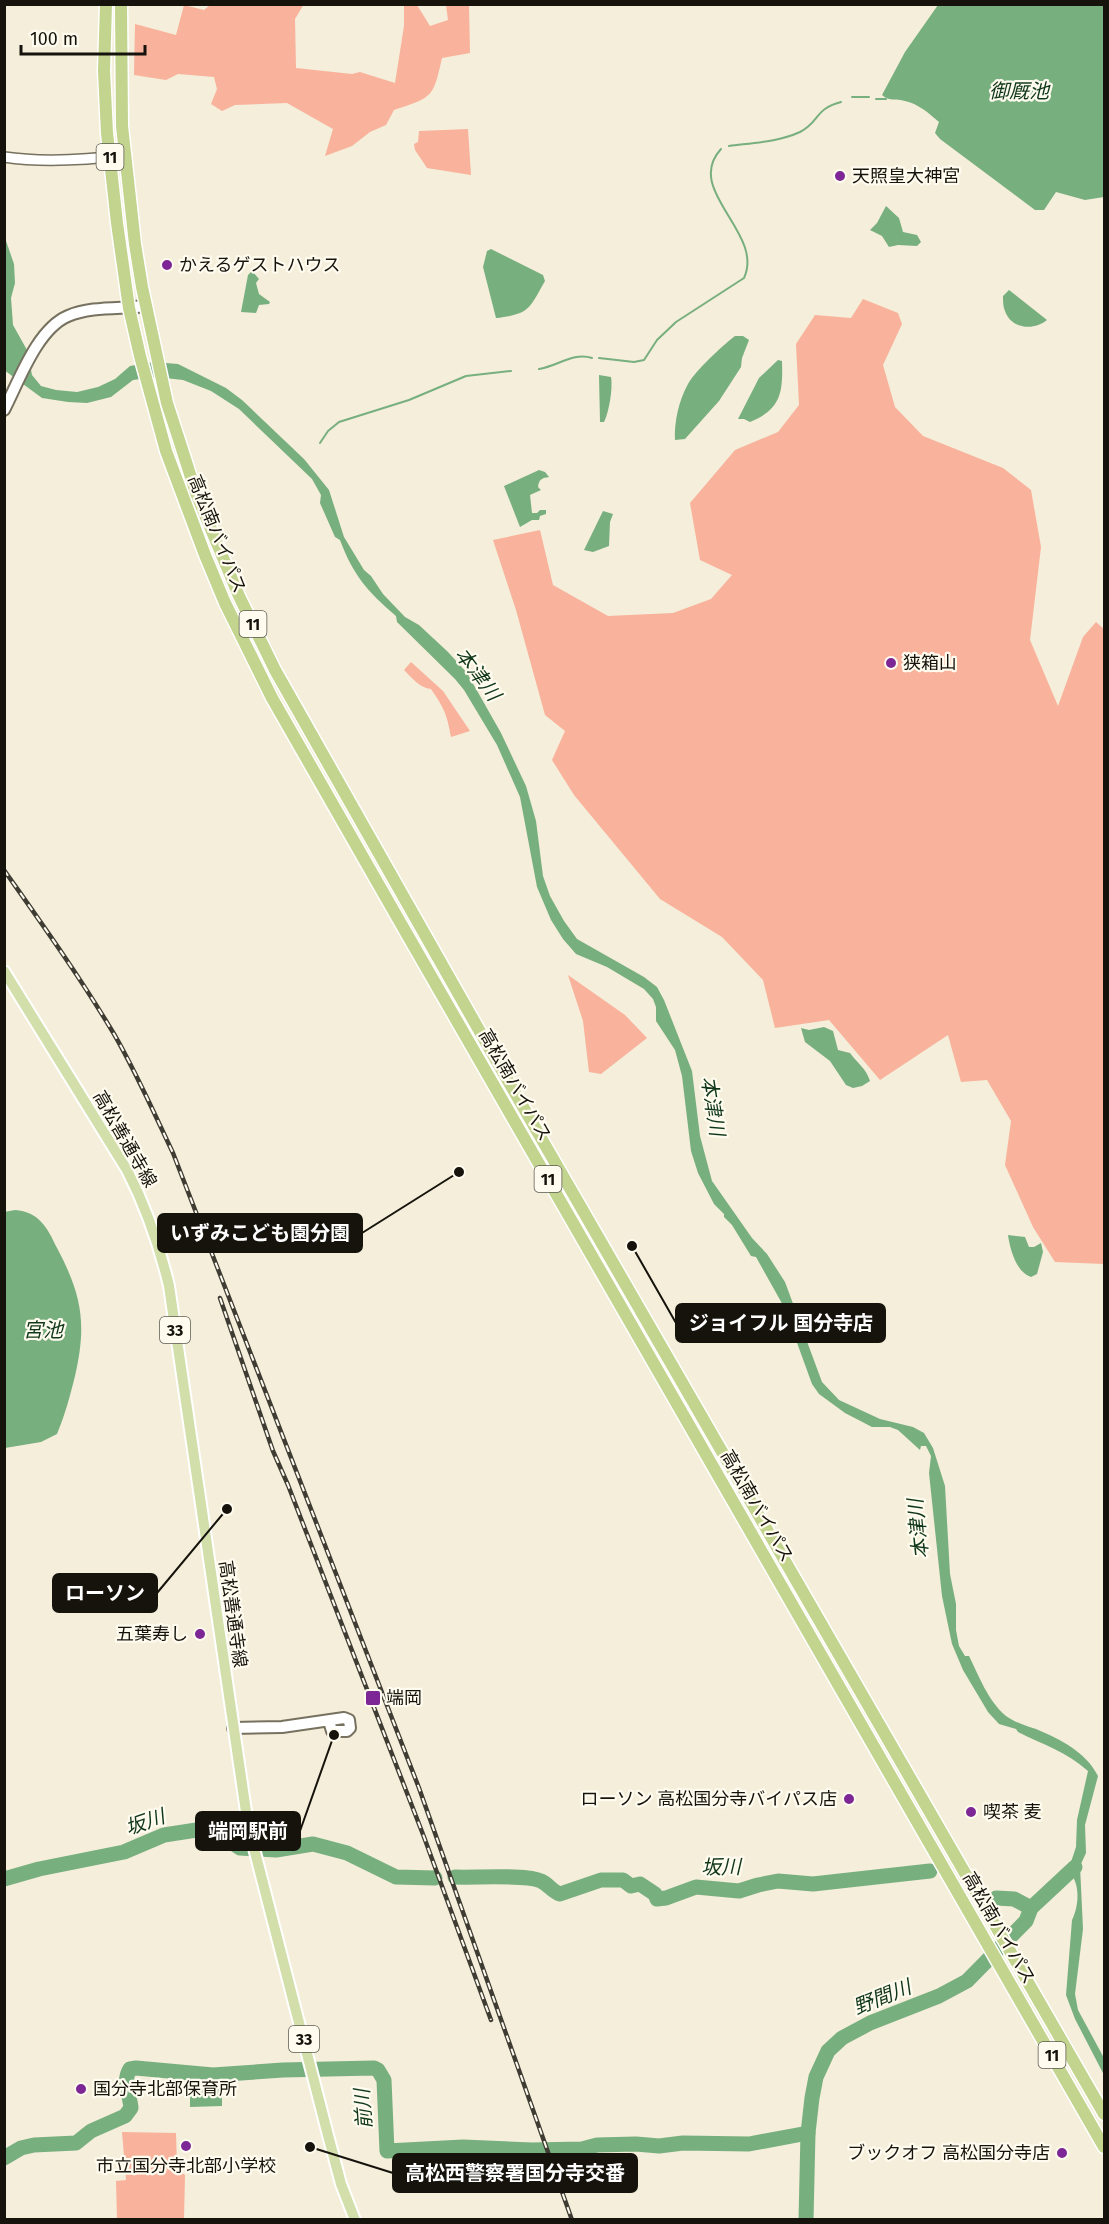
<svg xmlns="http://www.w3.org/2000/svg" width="1109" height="2224" font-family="'Fira Sans','Noto Sans JP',sans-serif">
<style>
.green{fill:#f9b29b}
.water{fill:#78af7f}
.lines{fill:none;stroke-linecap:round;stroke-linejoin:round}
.stream{stroke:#78af7f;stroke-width:2}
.river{stroke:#78af7f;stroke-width:15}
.tertiary-casing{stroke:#777160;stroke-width:12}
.secondary-casing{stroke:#777160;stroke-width:14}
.primary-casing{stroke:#fff;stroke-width:14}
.trunk-casing{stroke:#fff;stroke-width:15}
.tertiary{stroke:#fff;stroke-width:9}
.secondary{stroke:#fff;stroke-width:10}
.primary{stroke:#d2dfaa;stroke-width:10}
.trunk{stroke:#c3d48e;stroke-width:12}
.rail-casing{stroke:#3f3c33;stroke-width:4.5}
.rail{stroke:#fffbef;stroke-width:2;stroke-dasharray:7;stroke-linecap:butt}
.poi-dot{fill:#7d2796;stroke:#fffbef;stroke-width:2}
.labels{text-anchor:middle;stroke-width:4.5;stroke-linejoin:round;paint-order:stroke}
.shield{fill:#fffbef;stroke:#5b5950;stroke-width:1.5}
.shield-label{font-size:16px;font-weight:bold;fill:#15130c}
.poi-label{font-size:18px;fill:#15130c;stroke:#fffbef;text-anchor:start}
.street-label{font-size:18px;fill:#15130c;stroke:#fffbef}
.water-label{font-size:20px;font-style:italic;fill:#103818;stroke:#fffbef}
.leader{fill:none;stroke:#15130c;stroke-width:2}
.callout-dot{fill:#15130c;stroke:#fffbef;stroke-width:2}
.callout{fill:#15130c;stroke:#15130c;stroke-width:2}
.callout-label{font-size:20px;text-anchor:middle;font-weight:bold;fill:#fff}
</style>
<rect width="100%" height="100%" fill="#f4eeda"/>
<g class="green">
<path d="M 304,4 L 295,19 L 296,68 L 352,74 L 360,72 L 395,83 L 404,26 L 404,6 L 398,5 L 417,5 L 430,26 L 448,20 L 446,5 L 469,5 L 470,53 L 442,58 C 433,98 433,97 394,110 L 386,125 L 370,132 L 352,146 L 325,156 L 333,129 L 287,103 L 235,105 L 222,111 L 211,104 L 217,89 L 214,77 L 178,74 L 166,80 L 134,75 L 135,24 L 176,35 L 184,5 L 204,10 L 210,5 Z"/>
<path d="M 468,129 L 471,175 L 427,168 L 415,150 L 414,144 L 418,142 L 419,131 Z"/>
<path d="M 863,299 L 898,313 L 902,324 L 883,365 L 895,407 L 923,436 L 1003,468 L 1031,490 L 1041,547 L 1030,640 L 1058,706 L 1083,637 L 1096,622 L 1104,629 L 1104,1264 L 1055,1262 L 1033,1227 L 1005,1165 L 1011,1121 L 987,1080 L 961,1082 L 948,1035 L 880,1080 L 829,1020 L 775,1028 L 763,980 L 722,937 L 660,899 L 574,795 L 552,760 L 565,731 L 545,715 L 516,610 L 493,540 L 540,530 L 553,585 L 608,616 L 673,613 L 711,599 L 732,575 L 700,560 L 690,503 L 735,450 L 778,432 L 799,405 L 796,344 L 815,315 L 851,318 Z"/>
<path d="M 411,662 L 443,691 L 470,731 L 451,737 C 447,714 444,708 431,689 C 420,688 412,678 404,670 Z"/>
<path d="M 568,975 L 625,1015 L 647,1038 L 601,1074 L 589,1072 L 583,1021 Z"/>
<path d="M 122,2132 L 176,2133 L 177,2169 L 185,2175 L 184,2219 L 117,2219 L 116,2181 L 126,2180 Z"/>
</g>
<g class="water">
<path d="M 938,5 L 1104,5 L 1104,197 L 1085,200 L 1056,192 L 1044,210 L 1035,210 L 940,139 L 935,133 L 939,122 C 930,114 917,103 905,101 C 896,98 890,102 882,95 L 905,52 Z"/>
<path d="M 886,206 L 899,218 L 903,232 L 917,235 L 921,242 L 917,246 L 898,245 L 889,247 L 882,236 L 870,230 L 877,223 Z"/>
<path d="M 4,235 L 14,264 L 15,283 L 11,298 L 13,325 L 27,350 L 32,375 L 41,386 L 56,390 L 77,392 L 98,387 L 115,379 L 130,366 L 153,362 L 178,364 L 226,388 L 242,400 L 304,459 L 329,490 L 344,537 L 364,570 L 371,576 L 383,594 L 405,617 L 419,625 L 448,652 L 467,673 L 501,733 L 526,786 L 536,821 L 543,876 L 550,896 L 564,921 L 577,939 L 644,977 L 657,987 L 664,1000 L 692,1071 L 700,1136 L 712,1181 L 752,1238 L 767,1254 L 785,1282 L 822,1382 L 839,1400 L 880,1419 L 913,1427 L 924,1433 L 933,1448 L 945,1486 L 950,1574 L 956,1604 L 956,1630 L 959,1646 L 965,1656 L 969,1656 C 979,1676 988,1701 1006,1716 C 1014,1722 1026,1726 1036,1729 C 1060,1739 1086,1752 1098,1776 L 1085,1825 L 1086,1853 L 1080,1866 L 1083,1929 L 1075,1994 L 1078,2010 L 1104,2058 L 1104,2075 L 1075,2019 L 1066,1995 L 1072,1920 C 1079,1906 1081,1882 1068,1871 L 1076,1847 L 1077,1820 L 1088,1771 C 1067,1752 1044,1745 1018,1732 L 1016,1729 L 999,1724 L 988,1712 L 963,1670 L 952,1644 L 942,1596 L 929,1473 L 931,1456 L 926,1446 L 921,1446 L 920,1450 L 898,1430 L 890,1427 L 872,1427 L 845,1413 L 819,1394 L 812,1384 L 784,1307 L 756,1257 L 751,1256 L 732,1225 L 724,1217 L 724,1214 L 714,1204 L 698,1173 L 691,1151 L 682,1076 L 675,1050 L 656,1021 L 656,1007 L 653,999 L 644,989 L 607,967 L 576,954 L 563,939 L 551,920 L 537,887 L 520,797 L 497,745 L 464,690 L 455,679 L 397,622 L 396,616 C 368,592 353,575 340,540 L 335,537 L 320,503 L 321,495 L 312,479 L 239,409 L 211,391 L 183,380 L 156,377 L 133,380 L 111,397 L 87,403 L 68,402 L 42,398 L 4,370 Z"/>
<path d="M 491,249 L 543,275 L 545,281 C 529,309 530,314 496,318 L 483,267 L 487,251 Z"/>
<path d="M 252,271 L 259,279 L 256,283 L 259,294 L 270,302 L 269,304 L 259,305 L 256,313 L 241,312 L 248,275 Z"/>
<path d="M 1009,290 L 1047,320 C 1034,331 1011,329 1005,311 C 1003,307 1003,301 1003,296 Z"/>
<path d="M 735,336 L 743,336 L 749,340 L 742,358 L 741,367 L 719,401 L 685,439 L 675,440 C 674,422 679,400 688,384 C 696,370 722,346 735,336 Z"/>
<path d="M 778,360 L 782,361 C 783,393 781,409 750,422 L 744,419 L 738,419 L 759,378 Z"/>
<path d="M 599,375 L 611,377 C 613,388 609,412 604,422 L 600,422 Z"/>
<path d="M 539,470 L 545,472 L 549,477 C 542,478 539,479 538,487 L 541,490 L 530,495 L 532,513 L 537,513 L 540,510 L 546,510 L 546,514 L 540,516 L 539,520 L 532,520 L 520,527 L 504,486 Z"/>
<path d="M 603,511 L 613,514 L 610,522 L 609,546 L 593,552 L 584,550 Z"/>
<path d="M 824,1027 L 833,1031 L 838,1050 L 850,1053 C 857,1063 866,1068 870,1081 L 862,1086 L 853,1088 L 846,1085 L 830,1061 L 805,1042 L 801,1028 L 809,1030 Z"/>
<path d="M 15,1210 C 39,1212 47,1227 57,1248 C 82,1295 87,1324 75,1376 C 70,1396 65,1415 57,1434 L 41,1442 L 5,1448 L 4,1212 Z"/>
<path d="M 1008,1235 L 1025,1237 L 1029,1247 L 1034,1247 L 1041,1243 L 1043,1252 L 1037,1274 L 1031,1277 C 1016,1272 1010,1249 1008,1235 Z"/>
<path d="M 222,2088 L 222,2106 L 190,2107 L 190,2089 Z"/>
</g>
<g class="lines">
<g class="stream">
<path d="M 852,97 L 869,97"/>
<path d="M 876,99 L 886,99"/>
<path d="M 729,146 C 752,143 778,142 800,132 C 820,122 814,109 841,102"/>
<path d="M 599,358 L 634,362 L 644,360 L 657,340 L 676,322 L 744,278 C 765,233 683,190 721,149"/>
<path d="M 539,369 C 558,366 573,352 592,358"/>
<path d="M 320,443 L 328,431 L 339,422 L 409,400 L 466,376 L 511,371"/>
</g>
<g class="river">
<path d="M 455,1877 C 474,1878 526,1874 541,1881 C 548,1884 553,1892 560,1894 L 601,1880 L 623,1880 L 631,1886 L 640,1884 L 655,1894 L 657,1899 L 666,1898 L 696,1887 L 739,1891 L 758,1885 L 778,1881 L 813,1884 L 930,1871"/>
<path d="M 4,1879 L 39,1869 L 124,1852 L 164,1835 L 203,1829 L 222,1836 L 240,1848 L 276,1850 L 313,1844 L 347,1853 L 396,1877 L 435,1878"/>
<path d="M 996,1898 L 1014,1899 L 1031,1908"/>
<path d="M 4,2158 L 21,2148 L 34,2145 L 76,2143 L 91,2131 L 125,2116 L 131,2108 C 130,2095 122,2081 130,2069 L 136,2068 L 213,2075 L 283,2070 L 374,2068 L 378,2070 L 384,2080 L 387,2151 L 463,2147 L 532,2150 L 582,2149 L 597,2145 L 636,2144 L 659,2146 L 683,2143 L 749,2144 L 808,2133"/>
<path d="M 806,2220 L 808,2133 L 812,2098 L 816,2077 L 828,2051 L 842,2038 L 870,2023 L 939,1996 L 967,1981 L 1026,1921 L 1031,1908 L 1075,1867"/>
</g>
<defs>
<path id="tertiary" d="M 4,157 C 45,163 86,160 126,155"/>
<g id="secondary">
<path d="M 4,410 C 19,381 37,329 68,316 C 91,306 121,309 146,306"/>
<path d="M 233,1728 L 282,1727 L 344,1718 L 349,1720 L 350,1728 L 347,1731 L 332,1731 L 329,1721"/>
</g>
<path id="primary" d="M 4,971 L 127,1170 C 146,1207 159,1244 169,1286 L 248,1825 L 329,2139 L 341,2184 L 355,2220"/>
<g id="trunk">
<path d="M 106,4 L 104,71 L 107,133 L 117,223 L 129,308 L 140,356 L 166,451 L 205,555 L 225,603 L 272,698 L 404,929 L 1104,2147"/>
<path d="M 121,4 L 122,126 L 135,244 L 142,287 L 167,403 L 181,446 L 196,493 L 239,596 L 275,670 L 496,1060 L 1104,2114"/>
</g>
</defs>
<use href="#tertiary" class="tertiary-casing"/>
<use href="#secondary" class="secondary-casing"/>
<use href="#primary" class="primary-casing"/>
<use href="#trunk" class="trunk-casing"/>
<use href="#tertiary" class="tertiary"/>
<use href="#secondary" class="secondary"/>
<use href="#primary" class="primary"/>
<use href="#trunk" class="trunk"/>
<defs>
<g id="rail">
<path d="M 4,870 C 42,924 80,977 114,1034 C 136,1072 154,1113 173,1153 L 419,1788 L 572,2220"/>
<path d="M 220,1298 L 273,1451 L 288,1485 L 424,1837 L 491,2020"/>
</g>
</defs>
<use href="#rail" class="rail-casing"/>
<use href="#rail" class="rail"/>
</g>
<g class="poi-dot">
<circle cx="840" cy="176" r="6"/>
<circle cx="167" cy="265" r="6"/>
<circle cx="891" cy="663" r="6"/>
<circle cx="200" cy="1634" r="6"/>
<rect x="365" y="1690" width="16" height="16" rx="3"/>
<circle cx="849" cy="1799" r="6"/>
<circle cx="971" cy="1812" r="6"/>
<circle cx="81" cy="2089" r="6"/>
<circle cx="186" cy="2146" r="6"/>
<circle cx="1062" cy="2153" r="6"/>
</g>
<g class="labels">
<g class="shield">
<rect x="96.5" y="144" width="27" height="26" rx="4.5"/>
<rect x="239.5" y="611" width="27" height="26" rx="4.5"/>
<rect x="534.5" y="1166" width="27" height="26" rx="4.5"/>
<rect x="160" y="1317" width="30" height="26" rx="4.5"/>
<rect x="289" y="2026" width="30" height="26" rx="4.5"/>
<rect x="1038.5" y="2042" width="27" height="26" rx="4.5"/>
</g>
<g class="shield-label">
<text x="110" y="163">11</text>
<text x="253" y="630">11</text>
<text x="548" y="1185">11</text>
<text x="175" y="1336">33</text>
<text x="304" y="2045">33</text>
<text x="1052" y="2061">11</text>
</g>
<g class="poi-label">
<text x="852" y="182">天照皇大神宮</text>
<text x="179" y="271">かえるゲストハウス</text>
<text x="903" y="669">狭箱山</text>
<text x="188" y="1640" text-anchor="end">五葉寿し</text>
<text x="386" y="1704">端岡</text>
<text x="837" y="1805" text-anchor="end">ローソン 高松国分寺バイパス店</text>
<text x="983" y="1818">喫茶 麦</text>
<text x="93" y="2095">国分寺北部保育所</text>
<text x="1050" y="2159" text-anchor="end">ブックオフ 高松国分寺店</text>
<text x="186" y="2172" text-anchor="middle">市立国分寺北部小学校</text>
</g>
<g class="street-label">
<text transform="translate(217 534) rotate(68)" y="6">高松南バイパス</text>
<text transform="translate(515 1085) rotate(60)" y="6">高松南バイパス</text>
<text transform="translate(125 1139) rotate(60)" y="6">高松善通寺線</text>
<text transform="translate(757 1506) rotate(60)" y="6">高松南バイパス</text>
<text transform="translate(233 1614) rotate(82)" y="6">高松善通寺線</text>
<text transform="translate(999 1928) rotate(60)" y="6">高松南バイパス</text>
</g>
<g class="water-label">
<text x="1019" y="98">御厩池</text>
<text transform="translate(478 674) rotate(53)" y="7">本津川</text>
<text transform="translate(713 1106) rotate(81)" y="7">本津川</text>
<text x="43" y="1337">宮池</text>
<text transform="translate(918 1529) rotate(-96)" y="7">本津川</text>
<text transform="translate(145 1822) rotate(-19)" y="7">坂川</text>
<text transform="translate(721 1867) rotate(-1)" y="7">坂川</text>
<text transform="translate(882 1997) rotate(-22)" y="7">野間川</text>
<text transform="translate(363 2109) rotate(-94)" y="7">前川</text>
</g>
</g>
<path class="leader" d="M459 1172L362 1233M632 1246L676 1323M227 1509L157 1593M334 1735L300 1831M310 2147L393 2173"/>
<g class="callout-dot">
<circle cx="459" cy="1172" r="6"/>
<circle cx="632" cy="1246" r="6"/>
<circle cx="227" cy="1509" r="6"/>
<circle cx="334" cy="1735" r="6"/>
<circle cx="310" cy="2147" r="6"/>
</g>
<g class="callout">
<rect x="158" y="1214" width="204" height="38" rx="6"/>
<rect x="676" y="1304" width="209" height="38" rx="6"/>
<rect x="53" y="1574" width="104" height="38" rx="6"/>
<rect x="196" y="1812" width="104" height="38" rx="6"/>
<rect x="393" y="2154" width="244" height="38" rx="6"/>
</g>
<g class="callout-label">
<text x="260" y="1240">いずみこども園分園</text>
<text x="781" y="1330">ジョイフル 国分寺店</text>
<text x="105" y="1600">ローソン</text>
<text x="248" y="1838">端岡駅前</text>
<text x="515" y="2180">高松西警察署国分寺交番</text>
</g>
<rect width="1109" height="2224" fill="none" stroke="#15130c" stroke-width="12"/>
<path d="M21 45v9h124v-9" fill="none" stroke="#15130c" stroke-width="3"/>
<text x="30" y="45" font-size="18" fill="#15130c" stroke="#fffbef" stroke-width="4.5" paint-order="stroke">100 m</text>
</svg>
